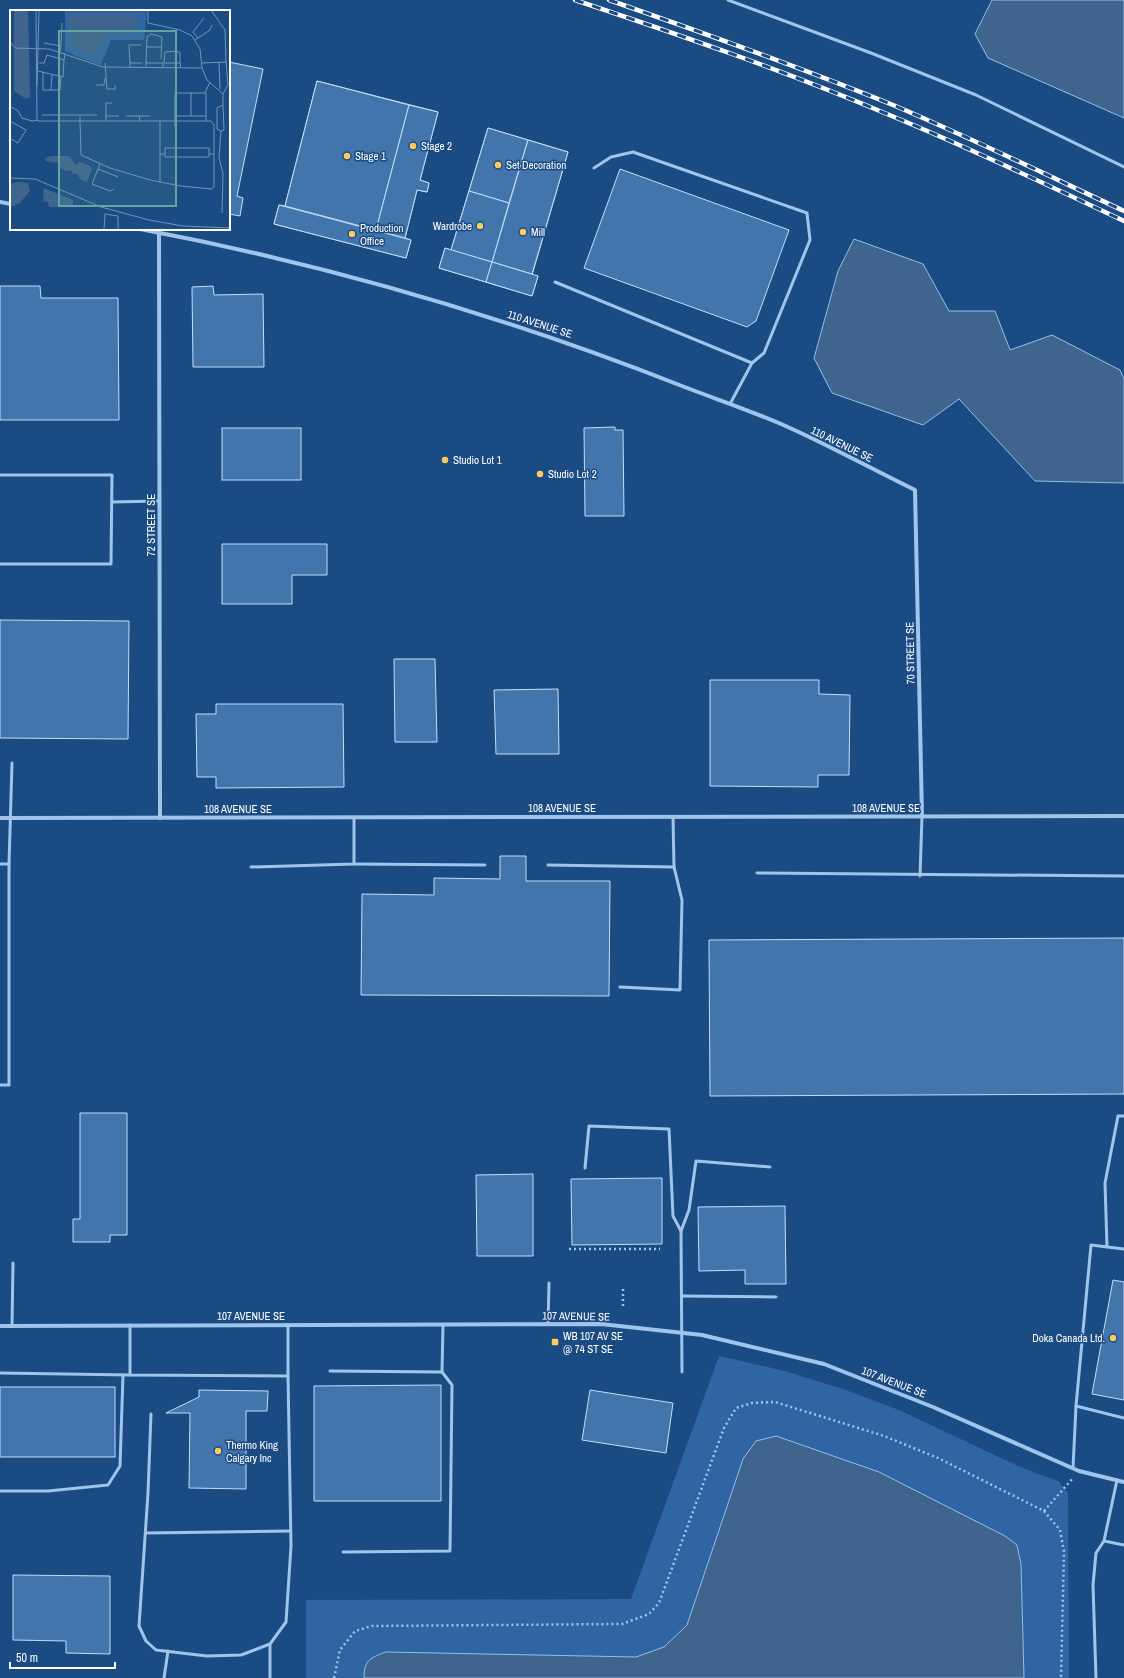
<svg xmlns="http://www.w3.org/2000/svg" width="1124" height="1678" font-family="'Archivo Narrow',sans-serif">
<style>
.green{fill:#2e65a2}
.water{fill:#3f648e;stroke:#93bfed}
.building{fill:#4375ad;stroke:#c5ddf8}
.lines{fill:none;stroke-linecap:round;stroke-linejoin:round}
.path{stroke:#a0c4eb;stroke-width:2.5;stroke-dasharray:2 3;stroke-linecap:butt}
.service{stroke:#a0c4eb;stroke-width:3}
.minor{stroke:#a0c4eb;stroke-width:4}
.rail-casing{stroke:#fff;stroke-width:4.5}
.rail{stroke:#1b4b83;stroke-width:3;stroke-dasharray:9;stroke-linecap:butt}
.poi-dot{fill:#fdca5c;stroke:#1b4b83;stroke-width:1.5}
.labels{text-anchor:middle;stroke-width:3;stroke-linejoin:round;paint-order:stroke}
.poi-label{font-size:11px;fill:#fff;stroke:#1b4b83;text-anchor:start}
.street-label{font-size:11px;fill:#fff;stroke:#1b4b83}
.inset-road{fill:none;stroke:#7693b5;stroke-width:1}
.view{fill:#63a6a1;fill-opacity:0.15;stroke:#63a6a1;stroke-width:2}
.inset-edge{fill:none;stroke:#fff;stroke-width:2}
</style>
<rect width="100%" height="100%" fill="#1b4b83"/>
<path class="green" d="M 719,1356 L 785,1371 L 846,1390 L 899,1410 L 1020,1467 L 1058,1481 L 1068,1493 L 1069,1678 L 306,1678 L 306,1600 L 631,1599 Z"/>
<g class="water">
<path d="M 992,0 L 1124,0 L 1124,118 L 988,58 L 975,34 Z"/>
<path d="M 854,239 L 923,264 L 949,311 L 995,311 L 1010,350 L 1052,335 L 1120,370 L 1124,379 L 1124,483 L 1035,481 L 959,399 L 923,425 L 832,393 L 814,358 L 838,271 Z"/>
<path d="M 776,1436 L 879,1472 L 1005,1536 L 1017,1545 L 1021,1564 L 1024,1678 L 364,1678 C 364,1660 370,1658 386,1652 L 636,1657 L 664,1647 L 687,1625 L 743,1459 L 756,1441 Z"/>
</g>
<g class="building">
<path d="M 229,62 L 263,69 L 237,196 L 243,198 L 240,216 L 229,214 Z"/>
<path d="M 317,81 L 438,112 L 420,180 L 429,183 L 427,192 L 417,190 L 405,238 L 411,240 L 406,258 L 274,224 L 279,205 L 285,206 Z"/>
<path d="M 317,81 L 409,105 L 376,230 L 285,206 Z"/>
<path d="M 409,105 L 438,112 L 420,180 L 429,183 L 427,192 L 417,190 L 405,238 L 376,230 Z"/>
<path d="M 488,128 L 568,152 L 532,275 L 538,276 L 532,296 L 439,268 L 445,248 L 451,250 Z"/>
<path d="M 488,128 L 528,140 L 509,203 L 469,191 Z"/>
<path d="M 528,140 L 568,152 L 532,274 L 492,262 Z"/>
<path d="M 620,169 L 789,230 L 756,321 L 747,327 L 584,268 Z"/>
<path d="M 469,191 L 509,203 L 492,262 L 451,250 Z"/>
<path d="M 279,205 L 411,240 L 406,258 L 274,224 Z"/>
<path d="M 445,248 L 492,262 L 486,282 L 439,268 Z"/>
<path d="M 492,262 L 538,276 L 532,296 L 486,282 Z"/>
<path d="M 0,286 L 40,286 L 41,298 L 118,298 L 119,420 L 0,420 Z"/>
<path d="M 213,286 L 214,295 L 263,294 L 264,367 L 193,367 L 192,287 Z"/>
<path d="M 615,427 L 615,430 L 623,430 L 624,516 L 585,516 L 584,428 Z"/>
<rect x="222" y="428" width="79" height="52"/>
<path d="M 222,544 L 327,544 L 327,575 L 292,575 L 292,604 L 222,604 Z"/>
<path d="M 0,620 L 129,621 L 128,739 L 0,738 Z"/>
<path d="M 394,659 L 435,659 L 437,742 L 395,742 Z"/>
<path d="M 710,680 L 819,680 L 819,694 L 850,695 L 849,775 L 818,775 L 818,787 L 710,786 Z"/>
<path d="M 558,689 L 559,754 L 496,754 L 494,690 Z"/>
<path d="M 216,704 L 343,704 L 344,787 L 216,788 L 216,777 L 197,777 L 196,714 L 216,714 Z"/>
<path d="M 500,856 L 526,856 L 526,881 L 610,881 L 609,996 L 361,995 L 362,894 L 434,895 L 434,878 L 500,879 Z"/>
<path d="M 1124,938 L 1124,1094 L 710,1096 L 709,940 Z"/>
<path d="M 80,1113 L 127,1113 L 127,1235 L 110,1235 L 110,1242 L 73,1242 L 73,1219 L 80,1219 Z"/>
<path d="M 533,1174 L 533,1256 L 477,1256 L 476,1175 Z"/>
<path d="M 662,1178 L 662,1244 L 572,1245 L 571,1179 Z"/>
<path d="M 785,1206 L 786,1284 L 745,1284 L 745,1270 L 699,1271 L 698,1207 Z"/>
<path d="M 1113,1280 L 1124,1282 L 1124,1400 L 1092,1394 Z"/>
<path d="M 441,1385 L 441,1501 L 314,1501 L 314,1386 Z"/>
<rect x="0" y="1387" width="115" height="70"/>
<path d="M 199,1390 L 268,1391 L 267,1411 L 246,1411 L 246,1489 L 189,1488 L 190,1413 L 166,1413 L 199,1397 Z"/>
<path d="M 590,1390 L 673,1403 L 666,1453 L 582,1440 Z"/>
<path d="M 13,1575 L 110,1576 L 110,1654 L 66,1653 L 66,1641 L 13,1640 Z"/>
</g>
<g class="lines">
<g class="path">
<path d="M 569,1249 L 660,1249"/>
<path d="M 623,1289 L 623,1307"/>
<path d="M 1044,1511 L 1073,1478"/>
<path d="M 334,1678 L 340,1650 L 355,1631 L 372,1626 L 622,1624 L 649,1614 L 659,1603 L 724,1428 L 736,1408 L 752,1403 L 775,1402 L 884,1436 L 938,1458 L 1044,1511 L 1060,1530 L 1064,1551 L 1061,1678"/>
</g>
<g class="service">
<path d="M 728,0 L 871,53 L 976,95 L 1124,167"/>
<path d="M 594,168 L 611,157 L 633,152 L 807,213 L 810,240 L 764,353 L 752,363"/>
<path d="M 555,282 L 752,363 L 730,404"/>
<path d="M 0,475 L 112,475 L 111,564 L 0,564"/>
<path d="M 112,502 L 160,501"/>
<path d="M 0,864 L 9,864"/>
<path d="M 354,864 L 485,865"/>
<path d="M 548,865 L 674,867"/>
<path d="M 251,867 L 354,864 L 354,817"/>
<path d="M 757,873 L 1124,876"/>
<path d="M 920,876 L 922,816"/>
<path d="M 620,987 L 680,990 L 682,900 L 674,867 L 673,817"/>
<path d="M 0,1085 L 9,1085 L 9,864 L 12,763"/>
<path d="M 585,1168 L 589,1126 L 669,1129 L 673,1216 L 681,1231 L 682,1372"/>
<path d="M 681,1231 L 689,1210 L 696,1161 L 770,1167"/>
<path d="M 1107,1247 L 1105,1183 L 1118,1116 L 1124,1116"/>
<path d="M 682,1296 L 776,1297"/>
<path d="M 548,1324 L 549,1283"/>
<path d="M 130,1325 L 130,1375 L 288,1376 L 288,1325"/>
<path d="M 12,1326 L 13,1263"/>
<path d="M 330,1371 L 442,1372 L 443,1325"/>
<path d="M 0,1373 L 130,1375"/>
<path d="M 1076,1406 L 1091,1245 L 1124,1249"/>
<path d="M 151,1414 L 148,1493 L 139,1626 L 146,1641 L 156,1650 L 207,1656 L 241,1655 L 270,1644 L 286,1622 L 291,1546 L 288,1376"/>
<path d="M 1073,1468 L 1076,1406 L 1124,1418"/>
<path d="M 1117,1480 L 1104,1541 L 1124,1545"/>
<path d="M 0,1491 L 48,1491 L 108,1485 L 120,1466 L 123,1375"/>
<path d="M 146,1533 L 290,1531"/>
<path d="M 343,1552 L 450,1551 L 452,1385 L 442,1372"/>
<path d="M 164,1678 L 168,1651"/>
<path d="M 270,1678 L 270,1644"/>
<path d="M 1096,1678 L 1093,1585 L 1096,1553 L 1104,1541"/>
</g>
<g class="minor">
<path d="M 0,202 L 11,204"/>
<path d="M 140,229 C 325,264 507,317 682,386 C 718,400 755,412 790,428 C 832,447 874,470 915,490 L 922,816"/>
<path d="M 159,233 L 160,818"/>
<path d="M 0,818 L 1124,816"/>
<path d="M 0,1326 L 601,1324 L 702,1335 L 824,1364 L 933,1407 L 1079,1471 L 1124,1482"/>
</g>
<defs>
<g id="rail">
<path d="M 575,0 C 680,35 785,71 887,114 C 967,147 1046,184 1124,221"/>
<path d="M 609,0 C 704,33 799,67 893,105 C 971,138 1047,175 1124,211"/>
</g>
</defs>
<use href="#rail" class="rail-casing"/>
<use href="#rail" class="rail"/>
</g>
<g class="poi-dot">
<circle cx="413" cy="146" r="4"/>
<circle cx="347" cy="156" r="4"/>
<circle cx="498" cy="165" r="4"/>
<circle cx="480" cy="226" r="4"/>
<circle cx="523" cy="232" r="4"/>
<circle cx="352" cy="234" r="4"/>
<circle cx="445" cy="460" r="4"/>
<circle cx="540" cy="474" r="4"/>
<circle cx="1113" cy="1338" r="4"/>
<rect x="551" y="1338" width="8" height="8" rx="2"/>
<circle cx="218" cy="1451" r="4"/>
</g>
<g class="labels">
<g class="poi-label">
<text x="421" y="150">Stage 2</text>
<text x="355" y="160">Stage 1</text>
<text x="506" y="169">Set Decoration</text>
<text x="472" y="230" text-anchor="end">Wardrobe</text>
<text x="360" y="232">Production<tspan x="360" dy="13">Office</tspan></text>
<text x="531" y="236">Mill</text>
<text x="453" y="464">Studio Lot 1</text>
<text x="548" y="478">Studio Lot 2</text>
<text x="563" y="1340">WB 107 AV SE<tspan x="563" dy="13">@ 74 ST SE</tspan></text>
<text x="1105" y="1342" text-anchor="end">Doka Canada Ltd.</text>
<text x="226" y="1449">Thermo King<tspan x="226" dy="13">Calgary Inc</tspan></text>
</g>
<g class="street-label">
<text transform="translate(540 324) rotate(18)" y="4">110 AVENUE SE</text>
<text transform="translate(842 444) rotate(26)" y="4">110 AVENUE SE</text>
<text transform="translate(151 525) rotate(-90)" y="4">72 STREET SE</text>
<text transform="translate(910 653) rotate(-91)" y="4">70 STREET SE</text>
<text x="562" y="812">108 AVENUE SE</text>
<text x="886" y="812">108 AVENUE SE</text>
<text x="238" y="813">108 AVENUE SE</text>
<text x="251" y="1320">107 AVENUE SE</text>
<text transform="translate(576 1316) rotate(1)" y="4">107 AVENUE SE</text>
<text transform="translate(894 1382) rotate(21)" y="4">107 AVENUE SE</text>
</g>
</g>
<g transform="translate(10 10)">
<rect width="220" height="220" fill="#1b4b83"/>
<path d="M 55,0 L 137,0 L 134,30 L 101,30 L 91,55 L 73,49 L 55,41 Z" fill="#2e65a2"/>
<path d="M 4,0 L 18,0 L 20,82 L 20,87 L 16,89 L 4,81 ZM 63,4 L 126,4 L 128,7 L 128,22 L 97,25 L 86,47 L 60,35 L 59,8 ZM 41,146 L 59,146 L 66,155 L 70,152 L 80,156 L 82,159 L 77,172 L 70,169 L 67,164 L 63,164 L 61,160 L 57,161 L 50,158 L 48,153 L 36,151 L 35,148 ZM 9,172 L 18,173 L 20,181 L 10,193 L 0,197 L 0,174 ZM 34,178 L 63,190 L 63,197 L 39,197 L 38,192 L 33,191 Z" fill="#3f648e"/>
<path class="inset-road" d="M 26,0 L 27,110M 138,0 L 138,13 L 170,20 L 182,26 L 190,39 L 192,58M 188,28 L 183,22 L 194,8M 185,30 L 200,20 L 202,15M 0,32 L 5,38 L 39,39 L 93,57 L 192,58M 34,33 L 51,36 L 50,42M 51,36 L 52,13M 136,37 L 151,37M 29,53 L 34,53 L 37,45 L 54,50 L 55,43M 95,53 L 97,79 L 105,79 L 105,75M 120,53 L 119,35 L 131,35M 136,53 L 137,27 L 141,24 L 152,27 L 151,49M 154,53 L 155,42 L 167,41 L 170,43 L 170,53M 154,53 L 170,53 L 171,58M 192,53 L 216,52 L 215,20 L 201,0M 209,53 L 210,79M 120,58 L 120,53 L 132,53M 136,58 L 136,53 L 153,53 L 153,58M 192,58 L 197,70 L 213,84M 28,61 L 53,67 L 54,50M 33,62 L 33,80 L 50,80 L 51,66M 86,75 L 94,75 L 95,68M 27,76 L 29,0M 41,80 L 42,65M 181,83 L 181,106M 195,83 L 200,72M 0,96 L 8,101 L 12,108 L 22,111 L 27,110 L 28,111 L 201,111 L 204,115 L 204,177 L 201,179 L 171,176 L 140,170 L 100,158 L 71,145 L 70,111 L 70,105M 32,105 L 87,105M 96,106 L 109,106M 116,106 L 129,106M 165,106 L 196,106M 0,111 L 16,120 L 8,133 L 0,128M 96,111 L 96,93 L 102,93M 130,111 L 129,106 L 140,106M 150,111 L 150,172M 165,117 L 165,83 L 196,83 L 196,111M 211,121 L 207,119 L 207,98 L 213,95 L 213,84 L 218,75 L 216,52M 150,144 L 155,144 L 155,147 L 199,147 L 199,144 L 204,144M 155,144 L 155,138 L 199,138 L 199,144M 90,154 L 88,159 L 108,167M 88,159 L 82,174 L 100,181 L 104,179M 0,168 L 25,169 L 91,197 L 139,210 L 173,216 L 220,218M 212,203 L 213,164 L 209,148 L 211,121 L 214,120 L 213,95M 94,220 L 95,204 L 108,206 L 108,220"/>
<path class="view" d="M 49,21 L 166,21 L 166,196 L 49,196 Z"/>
<rect width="220" height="220" class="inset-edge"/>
</g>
<path d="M10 1662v6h105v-6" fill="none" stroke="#ffffff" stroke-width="2"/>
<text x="16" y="1662" font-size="12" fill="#ffffff" stroke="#1b4b83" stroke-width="3" paint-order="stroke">50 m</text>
</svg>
